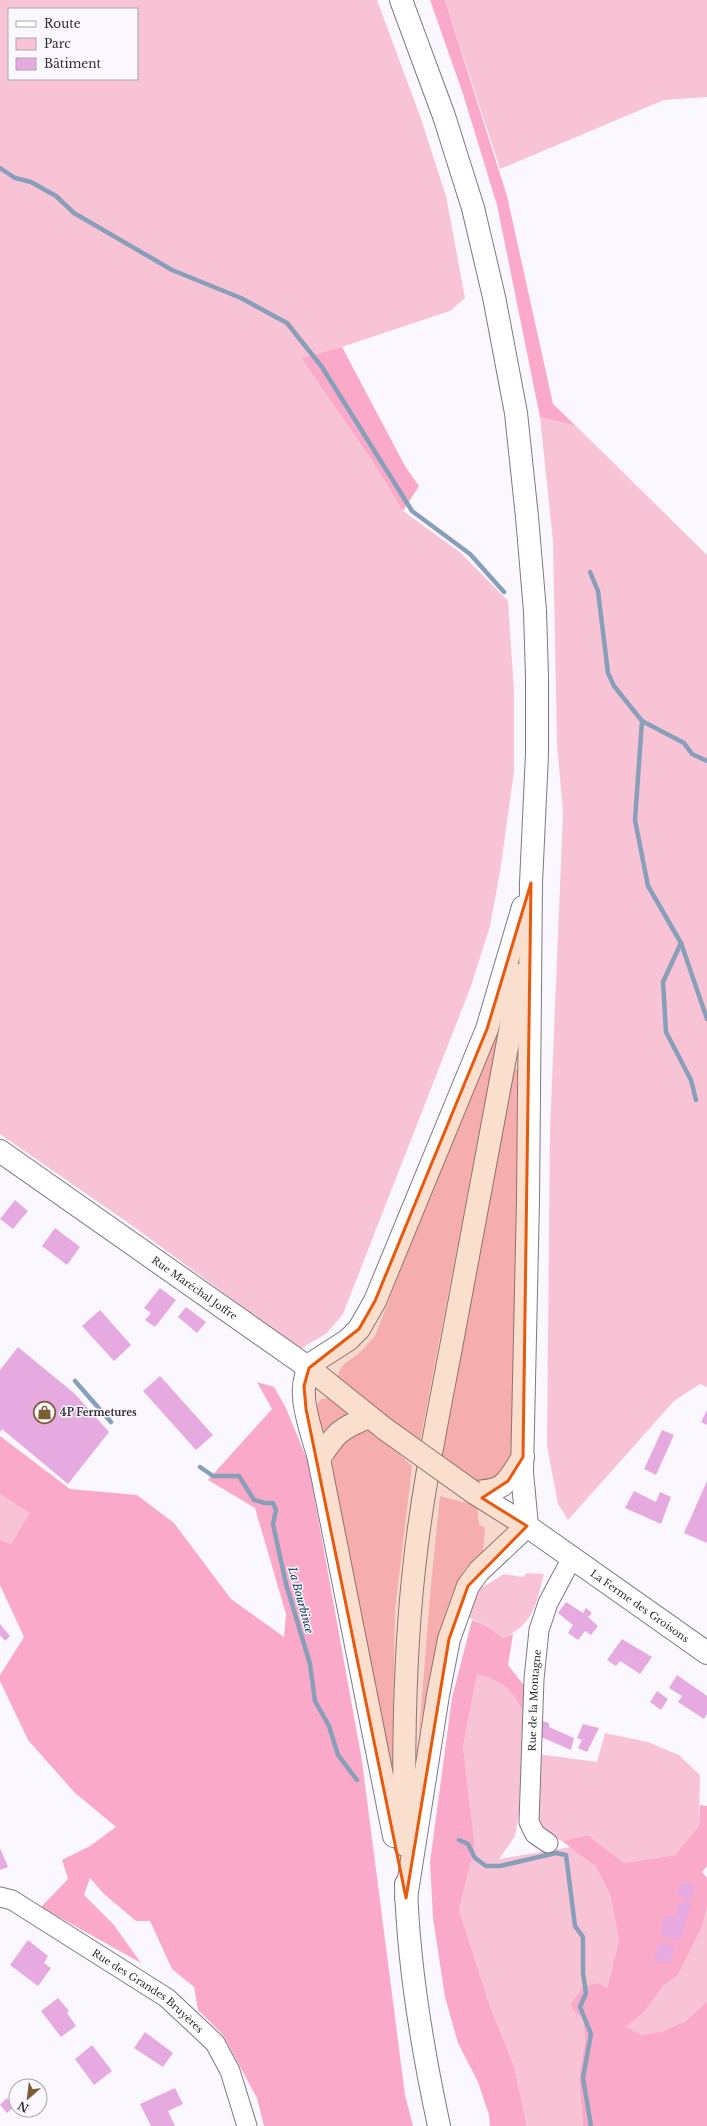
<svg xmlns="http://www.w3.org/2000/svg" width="707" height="2126" font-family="'Libre Baskerville',serif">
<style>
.green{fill:#f9c3d6;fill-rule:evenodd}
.forest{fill:#faaac8}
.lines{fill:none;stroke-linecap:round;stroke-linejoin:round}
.stream{stroke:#889fb9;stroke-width:4.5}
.building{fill:#e6aae1}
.minor-casing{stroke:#7d7885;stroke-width:21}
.major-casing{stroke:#7d7885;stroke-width:24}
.minor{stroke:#fff;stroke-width:19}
.major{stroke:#fff;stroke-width:22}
.major-bridge-casing{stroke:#7d7885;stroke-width:24;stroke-linecap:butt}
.major-bridge{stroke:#fff;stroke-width:22}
.marked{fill:#e8590c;fill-opacity:0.2;stroke:#e8590c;stroke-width:3;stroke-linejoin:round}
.labels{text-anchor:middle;stroke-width:3;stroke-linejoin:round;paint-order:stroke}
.street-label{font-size:10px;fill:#2e2c32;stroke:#faf8fe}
.poi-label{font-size:10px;font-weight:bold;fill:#2e2c32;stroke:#faf8fe;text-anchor:start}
.water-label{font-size:11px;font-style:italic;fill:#083256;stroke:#faf8fe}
</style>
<rect width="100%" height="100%" fill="#faf8fe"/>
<g class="green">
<path d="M 0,0 L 377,0 L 420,116 L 446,196 L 465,298 L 450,311 L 342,347 L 301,358 L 373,462 L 403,511 L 461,553 L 508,601 L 514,691 L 514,771 L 500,872 L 490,926 L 471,986 L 343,1314 L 327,1333 L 300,1349 L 134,1227 L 0,1134 ZM 9,9 L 137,9 L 137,79 L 9,79 Z"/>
<path d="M 445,0 L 707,0 L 707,97 L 664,100 L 500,169 Z"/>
<path d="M 540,417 L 576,426 L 707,555 L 707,1387 L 700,1384 L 674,1401 L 568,1520 L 558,1504 L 547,1446 L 550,1130 L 563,813 L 557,743 L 553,541 Z"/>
<path d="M 501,1019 L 420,1441 L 337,1381 C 340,1361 347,1364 359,1353 C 365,1348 370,1341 375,1336 L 476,1075 Z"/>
<path d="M 514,1068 L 521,1071 L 517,1441 C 509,1461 503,1478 480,1484 L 442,1455 Z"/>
<path d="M 328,1398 L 351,1415 L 322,1442 L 317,1404 L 321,1399 Z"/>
<path d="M 373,1430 L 412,1466 L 395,1610 L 392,1776 L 329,1472 C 338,1445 344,1436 373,1430 Z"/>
<path d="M 0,1494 L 29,1513 L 11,1544 L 0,1540 Z"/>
<path d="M 440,1496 L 477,1506 L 479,1525 L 485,1528 L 483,1551 C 475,1558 468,1564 462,1573 C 438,1617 429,1684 419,1733 L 431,1585 Z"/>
<path d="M 527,1573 L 544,1574 C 536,1604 534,1624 503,1638 L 488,1627 L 464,1615 L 481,1588 L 504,1574 L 523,1577 Z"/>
<path d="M 477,1674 L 500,1681 L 511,1690 L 525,1714 L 523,1792 L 515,1836 L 499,1859 L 571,1847 L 596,1867 L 610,1894 L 619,1940 L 607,1988 L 574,2012 L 583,2017 L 585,2040 L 579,2079 L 583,2126 L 527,2126 L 514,2066 L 490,2006 L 459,1910 L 475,1846 L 463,1747 Z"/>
<path d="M 605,1733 L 648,1742 L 679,1755 L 700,1775 L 699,1826 L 675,1855 L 624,1863 L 588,1835 L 562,1841 L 542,1833 L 537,1812 L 538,1754 L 597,1762 Z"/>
<path d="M 707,1907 L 707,2002 C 689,2018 668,2036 642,2035 C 637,2035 630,2029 626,2027 L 644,2012 L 664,1985 L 678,1975 L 702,1927 Z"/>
</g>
<g class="forest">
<path d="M 430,0 L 445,0 L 507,196 L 553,404 L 576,426 L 540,417 L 497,205 L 463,94 Z"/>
<path d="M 342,347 L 405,466 L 419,486 L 403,511 L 373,462 L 301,358 Z"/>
<path d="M 257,1382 L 274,1387 L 286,1408 L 308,1462 L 362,1761 L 405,2095 L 413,2126 L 264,2126 L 257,2098 L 223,2035 L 198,2010 L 194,1987 L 172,1969 L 150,1921 L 136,1921 L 104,1894 L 90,1878 L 84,1895 L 114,1925 L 141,1963 L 41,1907 L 68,1879 L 62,1860 L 90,1846 L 116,1827 L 74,1792 L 28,1740 L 0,1681 L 0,1675 L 24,1637 L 0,1585 L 0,1540 L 11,1544 L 29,1513 L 0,1494 L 0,1436 L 70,1489 L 137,1495 L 174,1523 L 231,1599 L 284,1637 L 286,1614 L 255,1508 L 208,1480 L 272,1409 Z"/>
<path d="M 472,1620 L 488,1627 L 503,1638 L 513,1634 L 508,1665 L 526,1688 L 525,1714 C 511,1690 506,1680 477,1675 L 463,1747 L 475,1846 L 459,1910 L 490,2006 L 514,2066 L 527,2126 L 490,2126 L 489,2115 L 478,2082 L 458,2043 L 445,1997 L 433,1918 L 430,1862 L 452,1698 Z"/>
<path d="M 700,1805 L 707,1806 L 707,1866 L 702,1872 L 707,1878 L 707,1907 L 702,1927 L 678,1975 L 664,1985 L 644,2012 L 626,2027 L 641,2035 L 662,2032 L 685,2021 L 707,2002 L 707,2126 L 583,2126 L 579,2079 L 585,2040 L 583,2018 L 574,2012 L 571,2004 L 583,1987 L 598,1983 L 607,1988 L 619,1940 L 610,1894 L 596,1867 L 562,1841 L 588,1835 L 624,1863 L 675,1855 L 699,1826 Z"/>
</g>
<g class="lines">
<g class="stream">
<path d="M 0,168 L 15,178 L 31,182 L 56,196 L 74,213 L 172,270 L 241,298 L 287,323 L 322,367 L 412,511 L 470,554 L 504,592"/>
<path d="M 590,572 L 598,591 L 608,673 L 614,686 L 642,721 L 635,820 L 648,886 L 681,943 L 707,1019"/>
<path d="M 642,721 L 684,743 L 692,754 L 707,761"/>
<path d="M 681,943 L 663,982 L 666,1032 L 691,1080 L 696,1100"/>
<path d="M 75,1381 L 111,1422"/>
<path d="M 200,1467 L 213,1476 L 239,1476 L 254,1500 L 265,1503 L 273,1503 L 276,1510 L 273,1524 L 286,1584 L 310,1664 L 315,1701 L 329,1726 L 338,1755 L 357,1780"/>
<path d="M 459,1840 L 468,1844 L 475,1858 L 486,1866 L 500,1866 L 556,1853 L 566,1855 L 575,1926 L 583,1937 L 583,1973 L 586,1993 L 580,2007 L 591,2034 L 583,2078 L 591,2126"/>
</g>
</g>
<g class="building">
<path d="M 15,1200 L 28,1211 L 13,1229 L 0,1219 Z"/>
<path d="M 55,1228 L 80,1247 L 67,1265 L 42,1246 Z"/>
<path d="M 160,1288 L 176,1300 L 155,1327 L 145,1320 L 151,1313 L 144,1308 Z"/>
<path d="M 186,1307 L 206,1322 L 197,1333 L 178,1317 Z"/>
<path d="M 100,1310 L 131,1345 L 114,1361 L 82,1326 Z"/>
<path d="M 18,1347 L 75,1394 L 109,1432 L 68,1484 L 2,1429 L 0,1432 L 0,1370 Z"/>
<path d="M 160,1376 L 213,1435 L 196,1450 L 143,1391 Z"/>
<path d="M 707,1410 L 707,1425 L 701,1422 Z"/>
<path d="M 662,1430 L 674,1435 L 656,1475 L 644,1469 Z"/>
<path d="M 707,1481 L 707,1543 L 684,1533 Z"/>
<path d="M 634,1491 L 656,1502 L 660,1492 L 671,1497 L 661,1524 L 625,1508 Z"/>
<path d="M 566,1602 L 583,1613 L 586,1608 L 592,1613 L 588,1617 L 598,1626 L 591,1635 L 585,1631 L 578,1640 L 568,1633 L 573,1625 L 558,1613 Z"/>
<path d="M 0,1624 L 10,1636 L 5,1641 L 0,1635 Z"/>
<path d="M 622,1639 L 652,1657 L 640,1674 L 620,1661 L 616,1666 L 607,1660 Z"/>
<path d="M 677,1675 L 707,1696 L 707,1714 L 704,1719 L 678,1702 L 682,1696 L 669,1688 Z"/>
<path d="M 657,1691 L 668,1699 L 661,1710 L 650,1702 Z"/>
<path d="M 542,1721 L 549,1723 L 549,1727 L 574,1738 L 571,1750 L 541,1737 Z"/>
<path d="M 583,1724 L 599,1728 L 587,1752 L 578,1748 L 582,1740 L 577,1738 Z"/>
<path d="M 0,1848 L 8,1867 L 0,1870 Z"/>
<path d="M 681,1882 L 695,1886 L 691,1900 L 677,1896 Z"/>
<path d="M 685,1901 L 691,1903 L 680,1941 L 660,1934 L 665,1915 L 675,1918 L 679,1902 L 685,1904 Z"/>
<path d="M 28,1940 L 48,1956 L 44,1963 L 51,1968 L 38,1986 L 10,1965 Z"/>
<path d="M 659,1941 L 675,1945 L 670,1964 L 654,1960 Z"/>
<path d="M 58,1998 L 69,2011 L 67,2013 L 76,2026 L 61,2037 L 41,2011 Z"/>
<path d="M 145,2032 L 173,2053 L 163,2067 L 134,2048 Z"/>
<path d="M 92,2045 L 112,2071 L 94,2085 L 75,2059 Z"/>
<path d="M 175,2088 L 183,2104 L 168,2111 L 175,2126 L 151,2126 L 140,2104 Z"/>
<path d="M 7,2098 L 14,2107 L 7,2113 L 0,2105 Z"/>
</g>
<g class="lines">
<defs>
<g id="minor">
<path id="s1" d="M 548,1843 L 535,1834 L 529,1822 L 534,1679 L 539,1630 L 548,1603 L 572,1558"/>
<path id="s2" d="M 0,1897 L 12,1900 L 167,1998 L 215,2043 L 230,2071 L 247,2126"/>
</g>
<g id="major">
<path d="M 401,0 L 444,116 L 473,208 L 494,297 L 516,413 L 527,517 L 535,611 L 537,677 L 537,754 L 531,883 L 528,1200 L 522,1472 L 527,1526 L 479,1571 L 468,1586 L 449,1639 L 438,1695 L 406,1898"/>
<path id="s3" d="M 0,1151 L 309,1368 L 385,1429"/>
<path d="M 319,1459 C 336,1433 339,1429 369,1417"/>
<path id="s4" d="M 473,1492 L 527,1526 L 707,1653"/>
<path d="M 473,1492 C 506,1491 506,1483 523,1457"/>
<path d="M 394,1836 L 319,1459 C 312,1431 293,1389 312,1363 L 348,1340 L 359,1329 L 375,1301 L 487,1029 L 523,907"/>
<path d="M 405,1845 C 403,1753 404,1660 414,1569 C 422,1492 438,1417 452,1342 C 473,1234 492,1127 512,1020 L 518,975"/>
<path d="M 406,1884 C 408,1965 422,2047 439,2126"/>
</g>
</defs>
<use href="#minor" class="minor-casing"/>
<use href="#major" class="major-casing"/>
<use href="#minor" class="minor"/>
<use href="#major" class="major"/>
<defs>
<path id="major-bridge" d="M 385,1429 L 473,1492"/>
</defs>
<use href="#major-bridge" class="major-bridge-casing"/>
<use href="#major-bridge" class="major-bridge"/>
</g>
<path class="marked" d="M 531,883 L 523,1457 L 508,1481 L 482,1498 L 527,1526 L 468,1586 L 449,1639 L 406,1898 L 306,1409 L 304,1386 L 309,1368 L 359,1329 L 375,1301 L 487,1029 Z"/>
<defs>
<symbol id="shop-ring" viewBox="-11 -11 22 22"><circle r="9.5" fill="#faf8fe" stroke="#7c5e32" stroke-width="1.5"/><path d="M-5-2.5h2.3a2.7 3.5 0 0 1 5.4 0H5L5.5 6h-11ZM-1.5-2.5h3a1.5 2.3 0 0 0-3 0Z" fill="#7c5e32"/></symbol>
</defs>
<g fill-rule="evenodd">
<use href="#shop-ring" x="32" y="1400" width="25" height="25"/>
</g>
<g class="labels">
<g class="street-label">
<text dy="4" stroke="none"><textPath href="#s3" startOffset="238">Rue Maréchal Joffre</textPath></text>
<text dy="4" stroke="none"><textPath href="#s4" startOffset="202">La Ferme des Groisons</textPath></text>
<text dy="4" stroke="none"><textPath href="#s1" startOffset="151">Rue de la Montagne</textPath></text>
<text dy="4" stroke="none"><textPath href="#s2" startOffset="176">Rue des Grandes Bruyères</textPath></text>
</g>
<g class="poi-label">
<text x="60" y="1416">4P Fermetures</text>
</g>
<g class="water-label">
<text transform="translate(301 1600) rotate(75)" y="4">La Bourbince</text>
</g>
</g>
<rect x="8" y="8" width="130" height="72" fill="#faf8fe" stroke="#a8a6ac"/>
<rect x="16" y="21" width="20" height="6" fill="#ffffff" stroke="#a8a6ac"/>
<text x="44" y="28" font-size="12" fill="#2e2c32">Route</text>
<rect x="16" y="38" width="20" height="12" fill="#f9c3d6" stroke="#a8a6ac"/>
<text x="44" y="48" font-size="12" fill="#2e2c32">Parc</text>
<rect x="16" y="58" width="20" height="12" fill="#e6aae1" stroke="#a8a6ac"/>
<text x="44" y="68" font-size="12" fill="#2e2c32">Bâtiment</text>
<g transform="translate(28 2098) rotate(208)"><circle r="19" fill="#faf8fe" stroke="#a8a6ac"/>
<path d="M0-3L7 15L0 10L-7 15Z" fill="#7c5e32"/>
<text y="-6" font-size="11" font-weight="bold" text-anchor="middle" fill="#2e2c32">N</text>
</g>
</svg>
